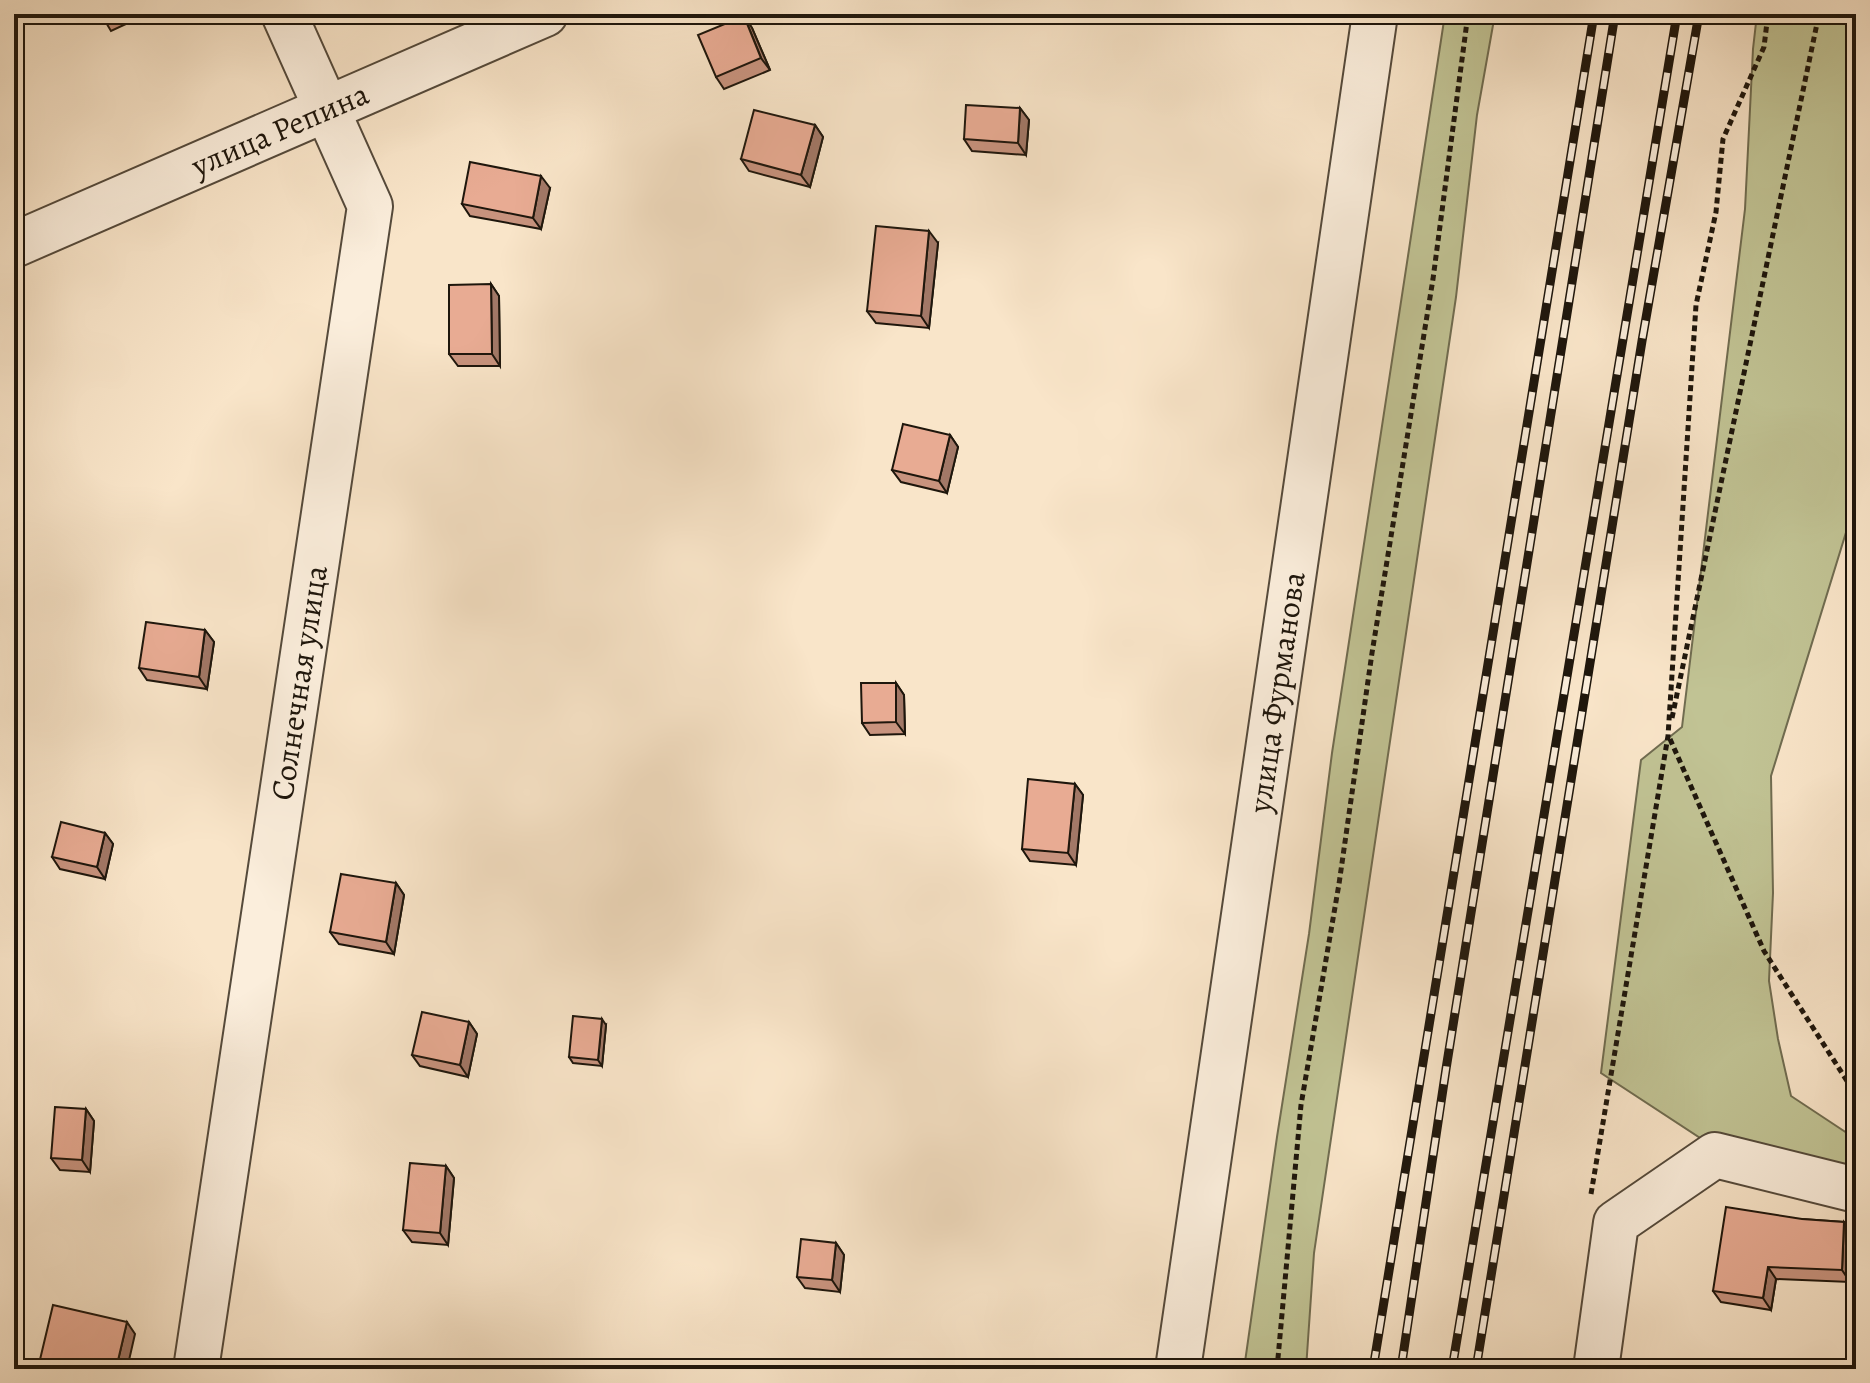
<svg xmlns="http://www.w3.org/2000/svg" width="1870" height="1383" font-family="Alegreya,serif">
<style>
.green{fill:#c1c394;stroke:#706c50;stroke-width:2}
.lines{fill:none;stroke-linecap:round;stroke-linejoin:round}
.minor-casing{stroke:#554a3b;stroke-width:48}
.path{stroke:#1e160c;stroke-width:5;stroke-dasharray:6 4;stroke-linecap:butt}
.minor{stroke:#fbeedc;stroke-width:44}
.rail-casing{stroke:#1e160c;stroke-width:9}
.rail{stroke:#fbeedc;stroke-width:6;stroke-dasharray:18;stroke-linecap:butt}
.wall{fill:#c8937e;stroke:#1e160c;stroke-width:2}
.shaded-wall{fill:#a27867;stroke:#1e160c;stroke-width:2}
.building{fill:#e8ab93;stroke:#1e160c;stroke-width:2}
.labels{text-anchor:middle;stroke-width:8;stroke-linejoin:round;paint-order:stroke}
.street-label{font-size:32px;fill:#1e160c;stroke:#fbeedc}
</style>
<rect width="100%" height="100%" fill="#f9e5c9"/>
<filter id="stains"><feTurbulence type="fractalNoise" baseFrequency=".0025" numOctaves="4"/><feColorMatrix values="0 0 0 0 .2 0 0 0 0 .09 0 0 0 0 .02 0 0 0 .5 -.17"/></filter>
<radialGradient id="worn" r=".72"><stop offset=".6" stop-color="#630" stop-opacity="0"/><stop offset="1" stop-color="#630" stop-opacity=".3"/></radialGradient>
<g class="green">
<path d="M 1445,14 L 1495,14 L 1477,115 L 1456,297 L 1314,1253 L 1306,1369 L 1244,1369 L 1277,1137 L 1309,934 L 1332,753 Z"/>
<path d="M 1757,14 L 1856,14 L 1856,500 L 1771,776 L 1773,893 L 1769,981 L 1778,1039 L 1791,1096 L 1856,1139 L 1856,1184 L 1714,1147 L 1601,1073 L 1641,760 L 1682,727 L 1745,209 L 1753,49 Z"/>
</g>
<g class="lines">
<defs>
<g id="minor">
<path id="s1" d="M 14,245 L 545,14"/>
<path id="s2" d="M 196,1369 L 370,206 L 284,14"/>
<path id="s3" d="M 1178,1369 L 1375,14"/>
<path d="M 1596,1369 L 1616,1223 L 1715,1155 L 1856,1190"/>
</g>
</defs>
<use href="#minor" class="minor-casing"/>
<g class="path">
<path d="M 1672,718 L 1819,14"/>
<path d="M 1670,739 L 1764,951 L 1856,1095"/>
<path d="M 1591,1194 L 1668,736 L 1696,305 L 1716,212 L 1723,139 L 1764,47 L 1768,14"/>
<path d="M 1277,1369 L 1301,1105 L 1339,884 L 1372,653 L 1433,279 L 1468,14"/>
</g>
<use href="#minor" class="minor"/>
<defs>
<g id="rail">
<path d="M 1373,1369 L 1594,14"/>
<path d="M 1401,1369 L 1446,1069 L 1615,14"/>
<path d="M 1452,1369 L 1677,14"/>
<path d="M 1476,1369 L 1642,341 L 1699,14"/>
</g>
</defs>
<use href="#rail" class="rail-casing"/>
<use href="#rail" class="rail"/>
</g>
<g class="wall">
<path d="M 101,14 L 139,14 L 141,17 L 111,31 Z"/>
<path d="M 744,16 L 752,28 L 770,70 L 724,89 L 716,77 Z"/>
<path d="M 1020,108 L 1029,120 L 1026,155 L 972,151 L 964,139 Z"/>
<path d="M 815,125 L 823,137 L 810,187 L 749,171 L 741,159 Z"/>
<path d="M 550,188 L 541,229 L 470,216 L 462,204 Z"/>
<path d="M 938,243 L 929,328 L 876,323 L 867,311 Z"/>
<path d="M 491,284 L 499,296 L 500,366 L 458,366 L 449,354 Z"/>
<path d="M 950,435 L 958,447 L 947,493 L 901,482 L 892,470 Z"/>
<path d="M 205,630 L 214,642 L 207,689 L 147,680 L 139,668 Z"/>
<path d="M 896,683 L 904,695 L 905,734 L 870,735 L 862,723 Z"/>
<path d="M 1075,784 L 1083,795 L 1076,865 L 1030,861 L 1022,849 Z"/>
<path d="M 105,833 L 113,844 L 105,879 L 60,869 L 52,857 Z"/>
<path d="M 396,883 L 404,895 L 394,954 L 339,944 L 330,932 Z"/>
<path d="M 469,1022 L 477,1034 L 468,1077 L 420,1066 L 412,1055 Z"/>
<path d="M 606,1025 L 602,1066 L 573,1063 L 569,1057 Z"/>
<path d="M 86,1109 L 94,1121 L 90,1172 L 60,1170 L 51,1158 Z"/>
<path d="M 446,1166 L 454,1178 L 448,1245 L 412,1242 L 403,1230 Z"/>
<path d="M 1802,1219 L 1844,1222 L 1853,1233 L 1850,1282 L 1776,1279 L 1771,1310 L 1721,1302 L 1713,1291 Z"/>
<path d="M 836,1243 L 844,1255 L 840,1292 L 805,1288 L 797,1277 Z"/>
</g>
<g class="shaded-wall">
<path d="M 744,16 L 752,28 L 770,70 L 761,58 Z"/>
<path d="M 1020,108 L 1029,120 L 1026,155 L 1018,143 Z"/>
<path d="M 815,125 L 823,137 L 810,187 L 801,175 Z"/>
<path d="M 541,176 L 550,188 L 541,229 L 533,218 Z"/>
<path d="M 929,231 L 938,243 L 929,328 L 921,316 Z"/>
<path d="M 491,284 L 499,296 L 500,366 L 492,354 Z"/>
<path d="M 950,435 L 958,447 L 947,493 L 939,481 Z"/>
<path d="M 205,630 L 214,642 L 207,689 L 199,677 Z"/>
<path d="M 896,683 L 904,695 L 905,734 L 896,722 Z"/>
<path d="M 1075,784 L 1083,795 L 1076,865 L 1068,853 Z"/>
<path d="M 105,833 L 113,844 L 105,879 L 97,867 Z"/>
<path d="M 396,883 L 404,895 L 394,954 L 386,942 Z"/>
<path d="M 602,1019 L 606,1025 L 602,1066 L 598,1060 Z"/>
<path d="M 469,1022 L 477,1034 L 468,1077 L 460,1065 Z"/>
<path d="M 86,1109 L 94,1121 L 90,1172 L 82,1160 Z"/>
<path d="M 446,1166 L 454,1178 L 448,1245 L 440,1233 Z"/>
<path d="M 1844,1222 L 1853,1233 L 1850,1282 L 1842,1270 Z"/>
<path d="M 836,1243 L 844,1255 L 840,1292 L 832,1280 Z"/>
<path d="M 1768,1267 L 1776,1279 L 1771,1310 L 1763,1298 Z"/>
<path d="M 127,1322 L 135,1334 L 127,1369 L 116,1369 Z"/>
</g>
<g class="building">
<path d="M 101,14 L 114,14 L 103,19 Z"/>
<path d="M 744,16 L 761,58 L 716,77 L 698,35 Z"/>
<path d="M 966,105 L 1020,108 L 1018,143 L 964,139 Z"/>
<path d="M 754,110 L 815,125 L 801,175 L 741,159 Z"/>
<path d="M 470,162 L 541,176 L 533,218 L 462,204 Z"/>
<path d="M 876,226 L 929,231 L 921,316 L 867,311 Z"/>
<path d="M 491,284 L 492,354 L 449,354 L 449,285 Z"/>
<path d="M 903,424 L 950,435 L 939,481 L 892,470 Z"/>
<path d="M 146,622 L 205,630 L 199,677 L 139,668 Z"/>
<path d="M 861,683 L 896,683 L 896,722 L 862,723 Z"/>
<path d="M 1028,779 L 1075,784 L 1068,853 L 1022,849 Z"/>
<path d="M 61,822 L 105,833 L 97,867 L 52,857 Z"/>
<path d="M 341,874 L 396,883 L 386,942 L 330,932 Z"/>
<path d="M 422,1012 L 469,1022 L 460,1065 L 412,1055 Z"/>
<path d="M 573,1016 L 602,1019 L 598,1060 L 569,1057 Z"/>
<path d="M 55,1107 L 86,1109 L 82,1160 L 51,1158 Z"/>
<path d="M 410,1163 L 446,1166 L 440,1233 L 403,1230 Z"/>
<path d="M 1726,1207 L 1802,1219 L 1844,1222 L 1842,1270 L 1768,1267 L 1763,1298 L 1713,1291 Z"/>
<path d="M 801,1239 L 836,1243 L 832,1280 L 797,1277 Z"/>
<path d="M 53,1305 L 127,1322 L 116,1369 L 43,1369 L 38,1368 Z"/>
</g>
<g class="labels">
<g class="street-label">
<text dy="11" stroke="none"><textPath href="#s1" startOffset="290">улица Репина</textPath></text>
<text dy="11" stroke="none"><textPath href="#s2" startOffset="694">Солнечная улица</textPath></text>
<text dy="11" stroke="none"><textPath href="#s3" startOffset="684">улица Фурманова</textPath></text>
</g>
</g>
<rect width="1870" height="1383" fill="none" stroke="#f9e5c9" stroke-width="48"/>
<rect x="16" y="16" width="1838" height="1351" fill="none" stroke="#1e160c" stroke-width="4"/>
<rect x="24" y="24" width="1822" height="1335" fill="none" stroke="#1e160c" stroke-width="2"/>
<rect width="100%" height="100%" filter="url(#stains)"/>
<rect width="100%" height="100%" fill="url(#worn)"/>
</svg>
